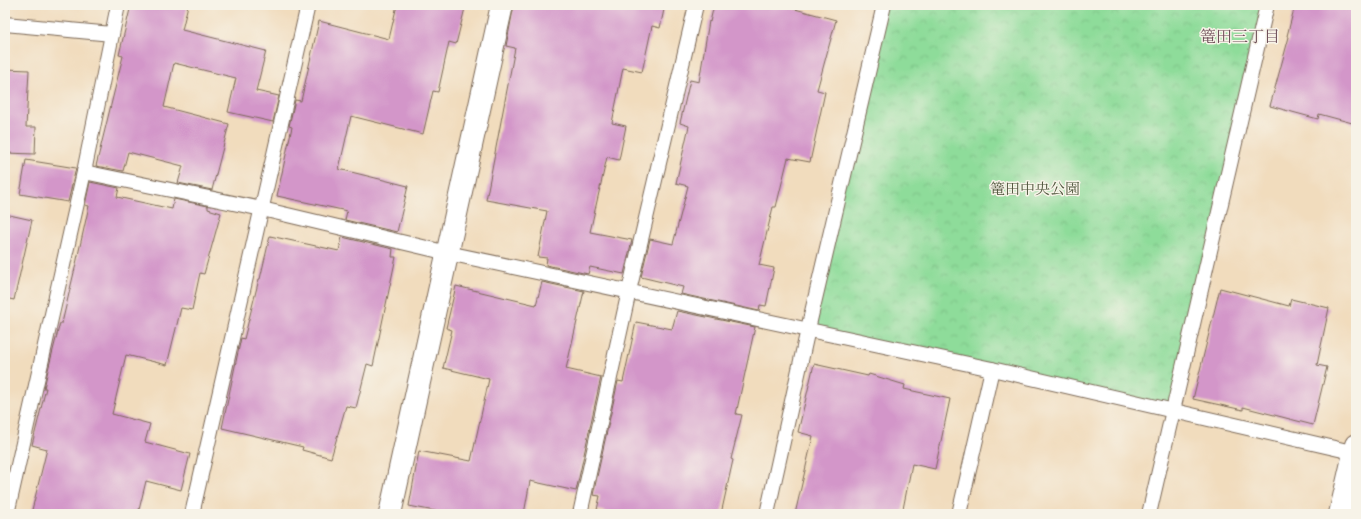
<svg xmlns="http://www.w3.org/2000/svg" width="1361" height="519" font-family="'EB Garamond','Noto Serif JP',serif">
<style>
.park{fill:url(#park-crowns);stroke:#64835c}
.building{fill:#d396c9}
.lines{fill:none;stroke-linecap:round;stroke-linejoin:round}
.service-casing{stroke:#7b6856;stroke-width:16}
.minor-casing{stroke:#7b6856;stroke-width:24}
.service{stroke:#fff;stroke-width:14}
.minor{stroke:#fff;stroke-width:22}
.labels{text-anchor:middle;stroke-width:3;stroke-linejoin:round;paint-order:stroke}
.park-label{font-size:15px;fill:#50563d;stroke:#f7f3e8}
.neighbourhood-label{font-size:16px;fill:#70505a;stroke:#f7f3e8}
</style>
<defs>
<pattern id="park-crowns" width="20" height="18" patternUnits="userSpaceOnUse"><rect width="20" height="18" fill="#8edc9a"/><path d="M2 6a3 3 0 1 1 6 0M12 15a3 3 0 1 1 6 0" fill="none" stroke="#7bbd84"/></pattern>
</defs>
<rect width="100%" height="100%" fill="#f7f3e8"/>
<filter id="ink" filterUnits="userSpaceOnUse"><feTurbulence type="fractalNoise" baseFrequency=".025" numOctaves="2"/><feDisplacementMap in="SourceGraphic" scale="8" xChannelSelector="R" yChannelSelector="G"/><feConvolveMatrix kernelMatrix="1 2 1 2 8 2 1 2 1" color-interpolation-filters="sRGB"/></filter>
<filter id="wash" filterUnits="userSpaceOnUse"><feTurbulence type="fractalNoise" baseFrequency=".012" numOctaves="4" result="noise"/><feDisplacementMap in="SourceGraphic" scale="16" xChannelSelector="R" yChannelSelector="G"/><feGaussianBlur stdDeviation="0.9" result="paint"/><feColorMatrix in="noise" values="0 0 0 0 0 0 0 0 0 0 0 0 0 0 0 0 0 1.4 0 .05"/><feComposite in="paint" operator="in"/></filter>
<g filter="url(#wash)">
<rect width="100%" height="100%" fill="#f1dcbd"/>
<path class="park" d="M 884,5 L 1267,5 L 1174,411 L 808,329 Z"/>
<g id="blocks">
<g class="building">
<path d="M 131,5 L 188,5 L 182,30 L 266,51 L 256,91 L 279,96 L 273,122 L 228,112 L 236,78 L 174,63 L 164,107 L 229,124 L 212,190 L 178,183 L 183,166 L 128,152 L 123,171 L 96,166 L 123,56 L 119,55 Z"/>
<path d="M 397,5 L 451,5 L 465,8 L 456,44 L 449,42 L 438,92 L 433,91 L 423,134 L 351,116 L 339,169 L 408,186 L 397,232 L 345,220 L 347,211 L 277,196 L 292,127 L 289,126 L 295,100 L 301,101 L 319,21 L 389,39 Z"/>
<path d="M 514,5 L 665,5 L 660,28 L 652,26 L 642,72 L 623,68 L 612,123 L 626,126 L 619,160 L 607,157 L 590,232 L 632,240 L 624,274 L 590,267 L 588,274 L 546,265 L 547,258 L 538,257 L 547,211 L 486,200 L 515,48 L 506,46 Z"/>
<path d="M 714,5 L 780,5 L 836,20 L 817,90 L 825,92 L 810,162 L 788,158 L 776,207 L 773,207 L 759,265 L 774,268 L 766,306 L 760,305 L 759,311 L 681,294 L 683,287 L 641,277 L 650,239 L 673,244 L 688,186 L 676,183 L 689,126 L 680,123 L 690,80 L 699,82 L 709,21 L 710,22 Z"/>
<path d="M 1295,5 L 1356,5 L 1356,124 L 1319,114 L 1318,119 L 1270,106 L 1289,37 L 1287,36 Z"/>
<path d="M 5,69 L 29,70 L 26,127 L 36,127 L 35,154 L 5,153 Z"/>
<path d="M 26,160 L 76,168 L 68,202 L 20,194 Z"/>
<path d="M 90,182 L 119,188 L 117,197 L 172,209 L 174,199 L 208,206 L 208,209 L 221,213 L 204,274 L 200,273 L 192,310 L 181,308 L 167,365 L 126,355 L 112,414 L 150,424 L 145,442 L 190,454 L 181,490 L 146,481 L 138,514 L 31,514 L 47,449 L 32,445 L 46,388 L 44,388 L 48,370 L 60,323 L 62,323 L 76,264 L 89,206 L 85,205 Z"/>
<path d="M 5,214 L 32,220 L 14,300 L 5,298 Z"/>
<path d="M 270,236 L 339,251 L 342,237 L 393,249 L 392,257 L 396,257 L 373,366 L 367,364 L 356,408 L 346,406 L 331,458 L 302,450 L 303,447 L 222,428 L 241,338 L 244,339 L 259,279 L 260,279 Z"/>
<path d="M 542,282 L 584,291 L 566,369 L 601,377 L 576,491 L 530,481 L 524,514 L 450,514 L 409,506 L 419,451 L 471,461 L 489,379 L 443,368 L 452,330 L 446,328 L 456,286 L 536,305 Z"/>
<path d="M 1220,288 L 1289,306 L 1291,299 L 1329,308 L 1317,365 L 1327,367 L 1313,425 L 1243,407 L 1243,410 L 1193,399 Z"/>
<path d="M 677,311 L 755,327 L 736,414 L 742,415 L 731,459 L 733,460 L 721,514 L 616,514 L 597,510 L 600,496 L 593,495 L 618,381 L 623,382 L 636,322 L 672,329 Z"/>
<path d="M 814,364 L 868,376 L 869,374 L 905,385 L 904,389 L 950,399 L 935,469 L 912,464 L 902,514 L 795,514 L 813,436 L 798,432 Z"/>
</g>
</g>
</g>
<g filter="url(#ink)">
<use href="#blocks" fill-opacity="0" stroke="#7b6856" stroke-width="1"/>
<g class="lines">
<defs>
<g id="service">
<path d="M 5,24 L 112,34"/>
<path d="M 84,172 L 262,209 L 448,253 L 992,369 L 1356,453"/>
<path d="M 7,514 L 84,172 L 118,5"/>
<path d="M 192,514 L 308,5"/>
<path d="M 580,514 L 629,291 L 696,5"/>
<path d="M 767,514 L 808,329 L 884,5"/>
<path d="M 959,514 L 992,369"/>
<path d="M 1149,514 L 1267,5"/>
</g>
<g id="minor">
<path d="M 390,514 L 502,5"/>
<path d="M 1340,514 L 1356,445"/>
</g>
</defs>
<use href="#service" class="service-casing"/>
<use href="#minor" class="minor-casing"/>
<use href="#service" class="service"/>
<use href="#minor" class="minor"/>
</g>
</g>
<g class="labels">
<g class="park-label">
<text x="1035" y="194">篭田中央公園</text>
</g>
<g class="neighbourhood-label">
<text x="1240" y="42">篭田三丁目</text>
</g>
</g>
<rect width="1361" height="519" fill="none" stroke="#f7f3e8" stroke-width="20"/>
</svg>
